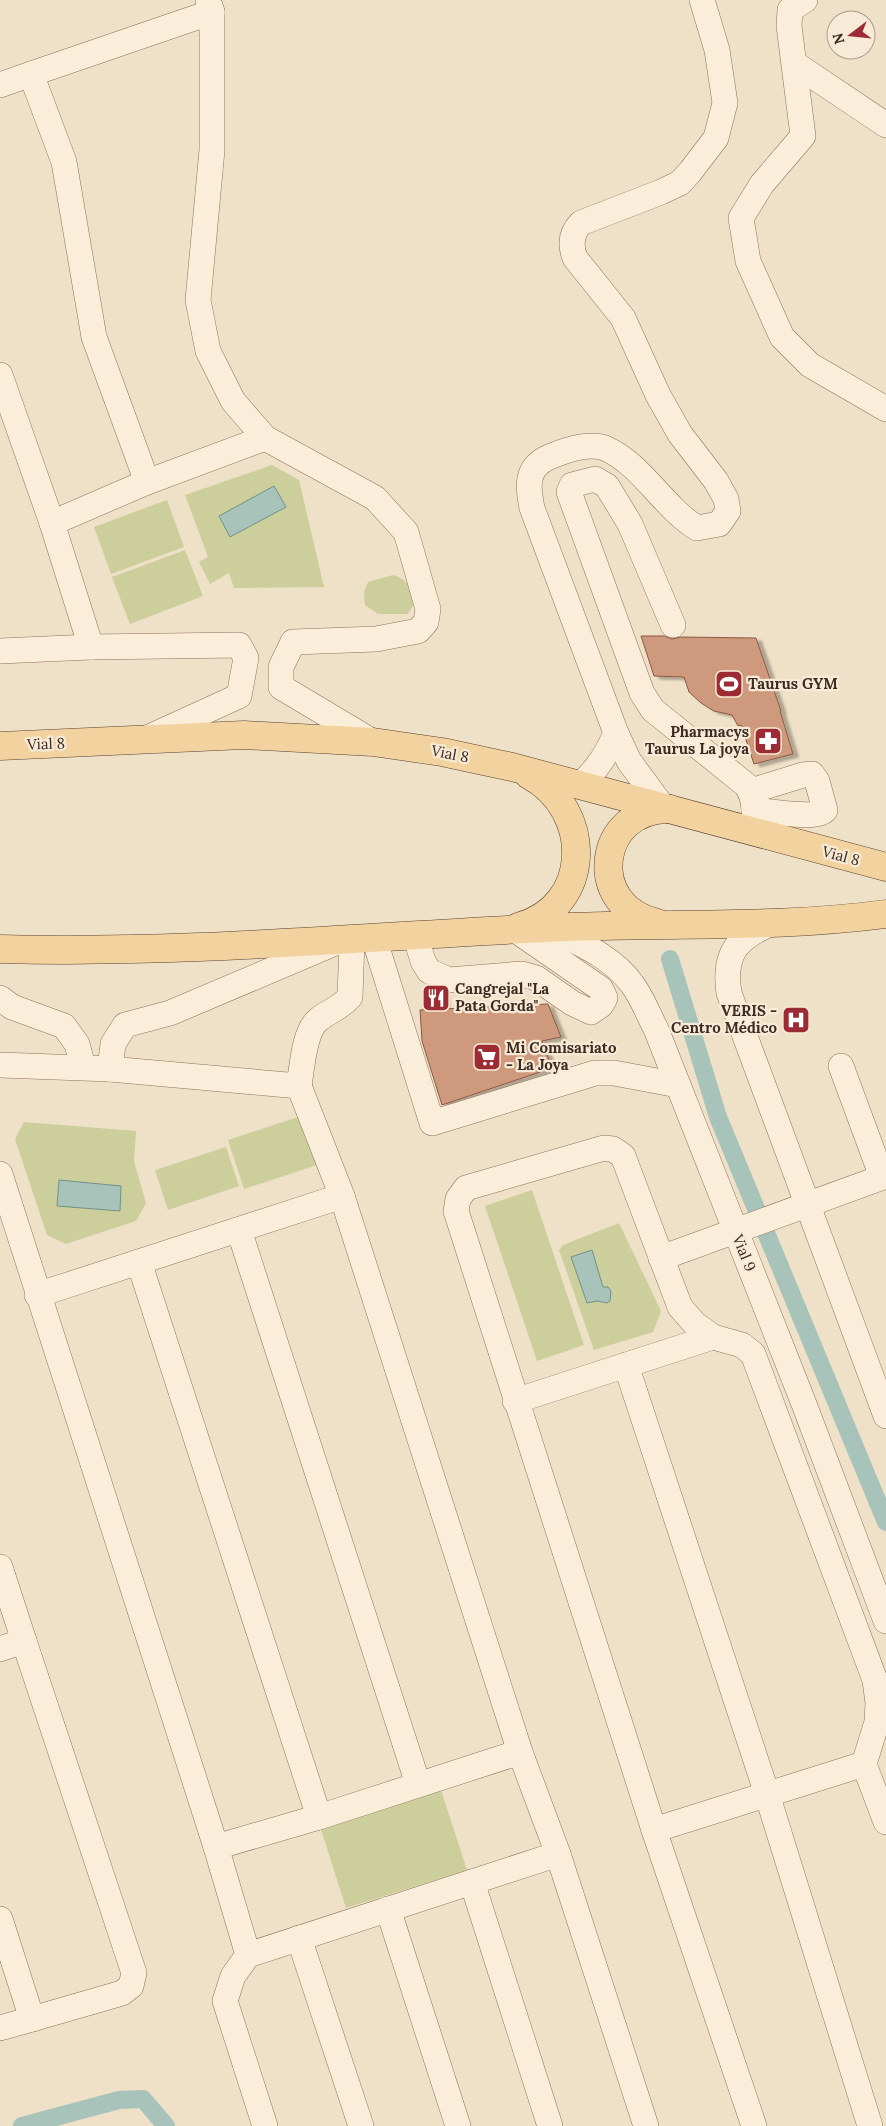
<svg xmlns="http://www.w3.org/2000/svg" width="886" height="2126" font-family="Lora,serif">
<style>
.green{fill:#ccce9b}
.water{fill:#a8c3b9;stroke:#6f9287}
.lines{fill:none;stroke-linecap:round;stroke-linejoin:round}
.canal{stroke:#a8c3b9;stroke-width:18}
.building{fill:#ce997d;stroke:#8c5941;filter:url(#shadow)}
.minor-casing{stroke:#8c725c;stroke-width:26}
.major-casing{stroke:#5a4130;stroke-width:29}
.minor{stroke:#faeedb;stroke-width:25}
.major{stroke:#f2d3a0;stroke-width:28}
.labels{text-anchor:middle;stroke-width:4.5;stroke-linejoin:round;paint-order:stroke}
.poi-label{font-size:15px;font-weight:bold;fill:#3c2b20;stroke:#f7ebd7;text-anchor:start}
.street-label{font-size:15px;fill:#3c2b20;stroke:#f7ebd7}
</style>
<defs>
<filter id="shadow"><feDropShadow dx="5.5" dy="3" stdDeviation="1" flood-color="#0004"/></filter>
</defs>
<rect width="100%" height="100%" fill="#efe1c7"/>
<g class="green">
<path d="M 272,465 L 299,480 L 324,587 L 234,588 L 229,573 L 210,584 L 199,562 L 208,557 L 185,495 Z"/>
<path d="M 167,500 L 184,547 L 111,574 L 94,527 Z"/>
<path d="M 185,550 L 203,596 L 130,624 L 112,577 Z"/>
<path d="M 393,575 C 412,581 423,598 407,614 L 378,614 L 365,605 L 364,592 L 368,582 Z"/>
<path d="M 304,1115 L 320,1164 L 244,1189 L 228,1140 Z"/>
<path d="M 24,1122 L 136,1131 L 134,1161 L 146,1203 L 136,1221 L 66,1244 L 47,1235 L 15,1139 Z"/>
<path d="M 226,1147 L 239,1186 L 168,1210 L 155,1170 Z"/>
<path d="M 532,1190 L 584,1345 L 537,1361 L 485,1206 Z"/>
<path d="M 619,1223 L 661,1311 L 653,1332 L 594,1350 L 559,1250 L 563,1245 Z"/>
<path d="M 439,1784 L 467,1870 L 346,1908 L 319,1823 Z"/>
</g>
<g class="water">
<path d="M 274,486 L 286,507 L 230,537 L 219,516 Z"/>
<path d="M 59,1180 L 121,1186 L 120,1211 L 57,1206 Z"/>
<path d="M 592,1250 L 603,1287 L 608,1287 L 611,1291 L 610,1301 L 607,1303 L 597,1301 L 587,1303 L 571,1257 Z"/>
</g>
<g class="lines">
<g class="canal">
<path d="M 670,959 L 718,1117 L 886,1522"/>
<path d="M 22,2126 L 119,2100 L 143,2099 L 166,2126"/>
</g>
</g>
<g class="building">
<path d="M 641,636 L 664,636 L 672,639 L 681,637 L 756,638 L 781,711 L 780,711 L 793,754 L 754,764 L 741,725 L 738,726 L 732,715 L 714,711 L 701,703 L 689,692 L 684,677 L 654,676 Z"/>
<path d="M 429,990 L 443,993 L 444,1009 L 548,1004 L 561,1037 L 542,1041 L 552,1068 L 442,1105 L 422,1041 L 420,1010 L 430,1009 Z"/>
</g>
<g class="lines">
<defs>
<g id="minor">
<path d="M 208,0 L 212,12 L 212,150 L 198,300 L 208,351 L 233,401 L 265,438 L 375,498 L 406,532 L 428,609 L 426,622 L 418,631 L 376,639 L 293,642 L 281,667 L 281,687 L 373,742"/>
<path d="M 805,0 L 790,10 L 789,26 L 803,136 L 762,184 L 741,218 L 748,261 L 782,337 L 810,365 L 886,409"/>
<path d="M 212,12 L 31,74 L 64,162 L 94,337 L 147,482 L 265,438"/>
<path d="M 795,64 L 886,125"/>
<path d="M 0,85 L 31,74"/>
<path d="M 0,375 L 52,523"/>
<path d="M 673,625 L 630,524 L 607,486 L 595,479 L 572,485 L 569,492 L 642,693 L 653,710 L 746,785 C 756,798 755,816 753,831"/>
<path d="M 91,647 L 52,523 L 147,482"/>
<path d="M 0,651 L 91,647 L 239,645 L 246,658 L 239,696 L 147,738"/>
<path d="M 616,733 L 629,761 L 662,806"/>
<path d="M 581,784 C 598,768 607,754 616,733 L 532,508 C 528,488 525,469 547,458 C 563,451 590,441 607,449 C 643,466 663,507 697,528 L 719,524 L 728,511 L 726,499 L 716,481 L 680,434 L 658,395 L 623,318 L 575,258 C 570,245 571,233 581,223 L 661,192 L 680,183 L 690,172 L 716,138 L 725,103 L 717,50 L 702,0"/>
<path d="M 751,791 L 803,775 L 812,774 L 817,781 L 825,810 C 818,820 768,811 754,810"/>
<path d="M 772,923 C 737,938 723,953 729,993 L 886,1416"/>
<path d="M 549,928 C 578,943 612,956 632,984 C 642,997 648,1014 656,1029 L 804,1404 L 886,1621"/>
<path d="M 415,935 L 423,961 L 429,971 L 449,980 L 522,974 L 536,978 L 572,1003 L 591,1012 L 601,1005 L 605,998 L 601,989 L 514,929"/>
<path d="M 374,938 L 432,1123 L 595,1073 L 614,1073 L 678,1085"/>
<path d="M 0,998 L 12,1007 L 64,1026 L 77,1044 L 83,1067"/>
<path d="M 0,1065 L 110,1069 L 299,1086 L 342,1196 L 520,1752"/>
<path d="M 841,1066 L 882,1177"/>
<path d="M 110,1069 L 113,1044 L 125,1025 L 170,1013 L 335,943"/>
<path d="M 299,1086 C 302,1068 304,1031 318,1020 C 330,1010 338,1010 350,997 L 352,940"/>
<path d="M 0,1174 L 216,1847"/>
<path d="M 239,1230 L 418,1784"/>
<path d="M 661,1258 L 886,1176"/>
<path d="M 139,1262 L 319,1817"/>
<path d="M 37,1295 L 342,1196"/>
<path d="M 626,1365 L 767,1794 L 870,2126"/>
<path d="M 515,1401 L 713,1337"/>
<path d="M 0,1567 L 24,1641 L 0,1649"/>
<path d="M 24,1641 L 134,1973 L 131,1986 L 122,1993 L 32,2019"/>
<path d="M 654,1830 L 864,1764"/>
<path d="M 558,1854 L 646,2126"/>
<path d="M 472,1882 L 550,2126"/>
<path d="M 388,1909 L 458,2126"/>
<path d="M 0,1919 L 32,2019 L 0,2028"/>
<path d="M 299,1938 L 361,2126"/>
<path d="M 248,1955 L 216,1847 L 319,1817 L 520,1752 L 558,1854 L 248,1955 L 233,1976 L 225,2001 L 265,2126"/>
<path d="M 754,2126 L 654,1830 L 456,1211 L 458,1199 L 466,1188 L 604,1148 L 613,1149 L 623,1156 L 680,1307 L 695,1324 L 713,1337 L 742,1345 L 753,1354 L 875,1680 L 878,1703 L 877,1722 L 864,1764 L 886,1822"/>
</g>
<g id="major">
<path d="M 0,746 L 244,735 L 373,742 L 442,752 L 512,767 L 886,867"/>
<path d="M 657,923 C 585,907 596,808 670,809"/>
<path d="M 518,927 C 593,907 594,810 529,775"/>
<path d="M 0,949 C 181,954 362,937 543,928 C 657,922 773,929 886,914"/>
</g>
</defs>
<use href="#minor" class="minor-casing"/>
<use href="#major" class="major-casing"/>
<use href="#minor" class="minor"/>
<use href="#major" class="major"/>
</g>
<defs>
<symbol id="stadium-square" viewBox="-11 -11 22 22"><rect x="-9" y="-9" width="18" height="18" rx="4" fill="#9c2b33" stroke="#f7ebd7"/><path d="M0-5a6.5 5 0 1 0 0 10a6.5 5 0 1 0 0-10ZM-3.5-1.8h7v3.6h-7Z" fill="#fff"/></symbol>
<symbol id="pharmacy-square" viewBox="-11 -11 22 22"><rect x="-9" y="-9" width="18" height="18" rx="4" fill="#9c2b33" stroke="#f7ebd7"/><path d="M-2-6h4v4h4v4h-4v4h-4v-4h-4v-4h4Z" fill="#fff"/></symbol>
<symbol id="restaurant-square" viewBox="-11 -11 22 22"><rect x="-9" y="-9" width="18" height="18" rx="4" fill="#9c2b33" stroke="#f7ebd7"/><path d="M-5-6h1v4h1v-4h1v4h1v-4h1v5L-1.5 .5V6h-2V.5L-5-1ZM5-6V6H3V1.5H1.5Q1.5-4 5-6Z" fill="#fff"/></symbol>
<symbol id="hospital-square" viewBox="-11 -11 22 22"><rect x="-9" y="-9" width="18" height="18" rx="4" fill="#9c2b33" stroke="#f7ebd7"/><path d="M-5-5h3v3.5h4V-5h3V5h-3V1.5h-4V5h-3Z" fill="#fff"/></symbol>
<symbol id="supermarket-square" viewBox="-11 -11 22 22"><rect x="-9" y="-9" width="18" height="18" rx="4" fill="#9c2b33" stroke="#f7ebd7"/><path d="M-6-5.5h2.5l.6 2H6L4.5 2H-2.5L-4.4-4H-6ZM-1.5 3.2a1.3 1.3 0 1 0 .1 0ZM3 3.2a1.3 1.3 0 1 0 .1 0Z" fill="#fff"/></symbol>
</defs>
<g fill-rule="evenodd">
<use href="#stadium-square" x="713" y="668" width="32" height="32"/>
<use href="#pharmacy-square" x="752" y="725" width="32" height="32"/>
<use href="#restaurant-square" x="420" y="982" width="32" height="32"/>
<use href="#hospital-square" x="780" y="1004" width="32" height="32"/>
<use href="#supermarket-square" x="471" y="1041" width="32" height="32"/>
</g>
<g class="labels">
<g class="poi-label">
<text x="748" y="689">Taurus GYM</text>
<text x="749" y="737" text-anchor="end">Pharmacys<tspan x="749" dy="17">Taurus La joya</tspan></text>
<text x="455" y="994">Cangrejal "La<tspan x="455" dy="17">Pata Gorda"</tspan></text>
<text x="777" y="1016" text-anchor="end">VERIS -<tspan x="777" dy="17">Centro Médico</tspan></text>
<text x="506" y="1053">Mi Comisariato<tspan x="506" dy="17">- La Joya</tspan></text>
</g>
<g class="street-label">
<text transform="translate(46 744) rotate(-2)" y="5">Vial 8</text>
<text transform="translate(450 754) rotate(11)" y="5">Vial 8</text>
<text transform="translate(841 856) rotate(15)" y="5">Vial 8</text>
<text transform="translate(744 1253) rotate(68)" y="5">Vial 9</text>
</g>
</g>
<g transform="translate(851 35) rotate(254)"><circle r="24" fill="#f7ebd7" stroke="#ac9e8e"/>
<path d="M0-4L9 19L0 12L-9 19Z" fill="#9c2b33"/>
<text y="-8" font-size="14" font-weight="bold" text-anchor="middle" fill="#3c2b20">N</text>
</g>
</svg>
